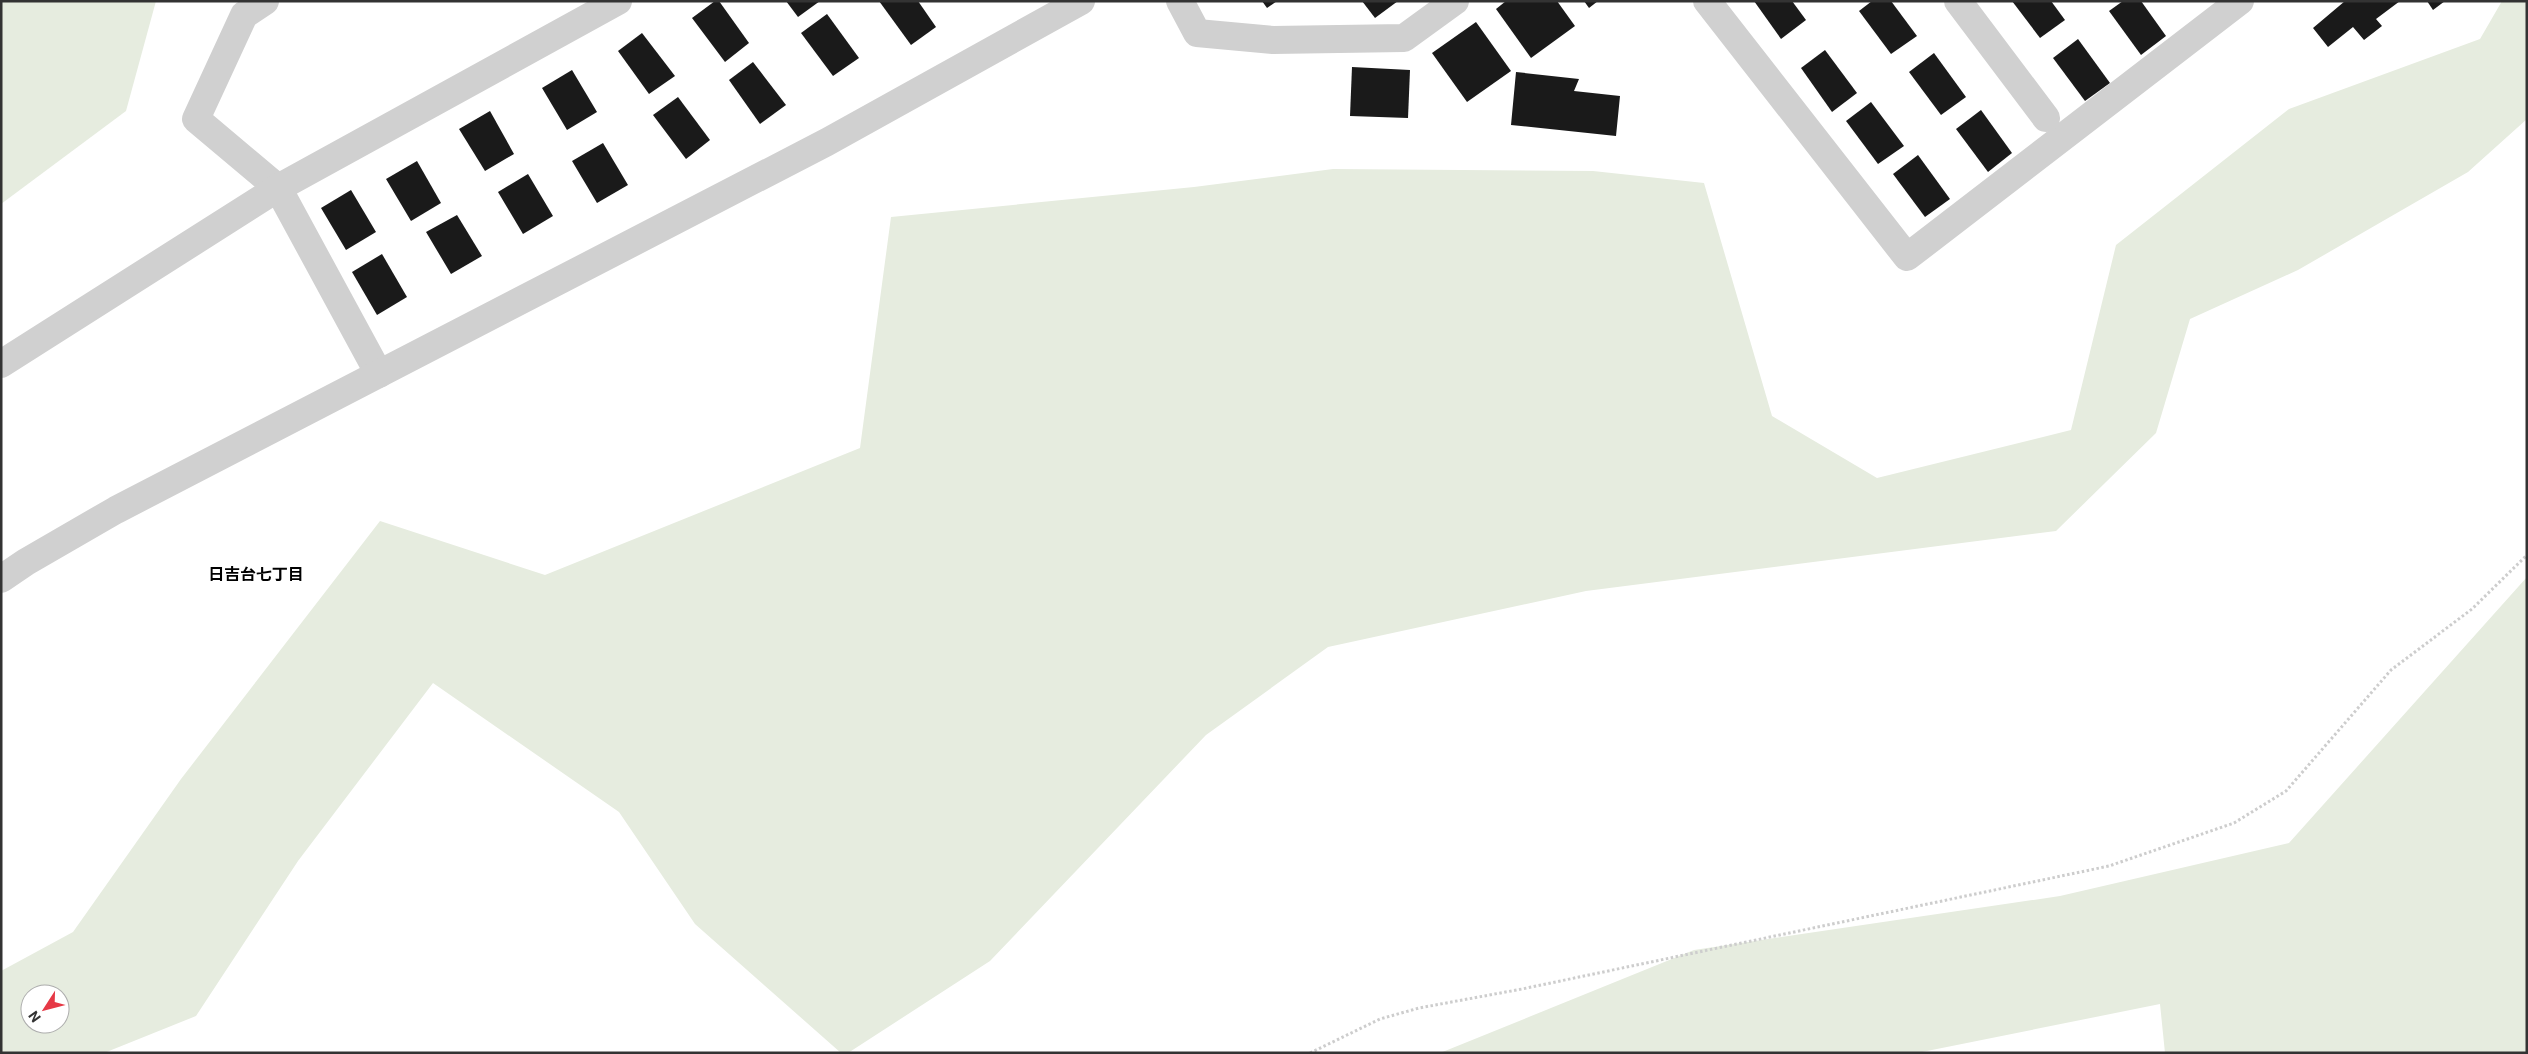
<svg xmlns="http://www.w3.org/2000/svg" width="2528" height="1054" font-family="Roboto,'Noto Sans JP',sans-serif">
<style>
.green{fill:#e6ecdf;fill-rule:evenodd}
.building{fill:#1a1a1a}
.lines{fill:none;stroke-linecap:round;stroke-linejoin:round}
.path{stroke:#cdcdcd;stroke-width:3;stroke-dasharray:2.5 2.5;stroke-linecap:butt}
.minor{stroke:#d0d0d0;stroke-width:28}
.labels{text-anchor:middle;stroke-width:5;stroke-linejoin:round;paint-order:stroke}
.neighbourhood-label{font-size:16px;font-weight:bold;fill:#000;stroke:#fff}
</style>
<rect width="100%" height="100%" fill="#fff"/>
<g class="green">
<path d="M 1,1 L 156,1 L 126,111 L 1,204 Z"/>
<path d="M 2502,1 L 2527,1 L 2527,119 L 2468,172 L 2298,270 L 2190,319 L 2156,433 L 2056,531 L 1586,591 L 1328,647 L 1206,735 L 990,961 L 848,1053 L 841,1053 L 695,924 L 619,812 L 433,683 L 298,861 L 196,1016 L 104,1053 L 1,1053 L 1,971 L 73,932 L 181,779 L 380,521 L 545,575 L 860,448 L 891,217 L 1194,187 L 1333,169 L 1593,171 L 1704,183 L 1772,416 L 1877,478 L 2071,430 L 2116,245 L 2289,109 L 2480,39 ZM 30,994 L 60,994 L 60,1024 L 30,1024 Z"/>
<path d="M 2527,577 L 2527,1053 L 2165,1053 L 2160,1004 L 1917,1053 L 1440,1053 L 1694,950 L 2060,896 L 2289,843 Z"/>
</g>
<g class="building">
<path d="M 715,1 L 719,1 L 749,43 L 725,62 L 692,18 Z"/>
<path d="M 786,1 L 820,1 L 798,17 Z"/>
<path d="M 879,1 L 918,1 L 936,27 L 911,45 Z"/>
<path d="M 1262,1 L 1277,1 L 1267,8 Z"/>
<path d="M 1362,1 L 1398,1 L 1375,18 Z"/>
<path d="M 1506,1 L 1557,1 L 1575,26 L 1531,58 L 1496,9 Z"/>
<path d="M 1584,1 L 1598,1 L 1589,8 Z"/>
<path d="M 1754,1 L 1792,1 L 1806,20 L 1781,39 Z"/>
<path d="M 1872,1 L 1891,1 L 1917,36 L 1891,54 L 1859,11 Z"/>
<path d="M 2012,1 L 2051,1 L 2065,20 L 2040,38 Z"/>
<path d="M 2123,1 L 2141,1 L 2166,36 L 2141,55 L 2109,11 Z"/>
<path d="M 2345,1 L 2400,1 L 2376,19 L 2382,26 L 2364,40 L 2353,27 L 2328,47 L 2313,28 Z"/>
<path d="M 2427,1 L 2445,1 L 2433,10 Z"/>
<path d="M 827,14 L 859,58 L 833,76 L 801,33 Z"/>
<path d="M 1476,22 L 1511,71 L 1467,102 L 1432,53 Z"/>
<path d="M 642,33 L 675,76 L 649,94 L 618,51 Z"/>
<path d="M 2078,39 L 2110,83 L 2085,101 L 2053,58 Z"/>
<path d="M 1825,50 L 1857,93 L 1832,112 L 1801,68 Z"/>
<path d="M 1934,53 L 1966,97 L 1941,115 L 1909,72 Z"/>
<path d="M 753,62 L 786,105 L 760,124 L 729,80 Z"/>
<path d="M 1352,67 L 1410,70 L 1408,118 L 1350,116 Z"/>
<path d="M 572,70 L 597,112 L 567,130 L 542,88 Z"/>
<path d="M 1516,72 L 1579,79 L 1574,91 L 1620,96 L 1616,136 L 1511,125 Z"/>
<path d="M 678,97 L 710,140 L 686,159 L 653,115 Z"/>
<path d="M 1871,102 L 1904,146 L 1878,164 L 1846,121 Z"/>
<path d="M 1981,110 L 2012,153 L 1988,172 L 1956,129 Z"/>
<path d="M 490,111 L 514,154 L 485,171 L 459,129 Z"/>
<path d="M 603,143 L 628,185 L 597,203 L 572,161 Z"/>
<path d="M 1918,155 L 1950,199 L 1925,217 L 1893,174 Z"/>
<path d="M 417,161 L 441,203 L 411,221 L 386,179 Z"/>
<path d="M 528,174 L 553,216 L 523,234 L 498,192 Z"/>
<path d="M 351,190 L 376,232 L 346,250 L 321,208 Z"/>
<path d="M 457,215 L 482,256 L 451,274 L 426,232 Z"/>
<path d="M 382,254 L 407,297 L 377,315 L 352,272 Z"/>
</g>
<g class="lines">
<path class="path" d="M 1310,1053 L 1380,1019 L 1419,1008 L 1522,989 L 2109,866 L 2234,823 L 2286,791 L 2391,670 L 2472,609 L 2527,555"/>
<g class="minor">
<path d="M 265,1 L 244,15 L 196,119 L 278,188 L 379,374"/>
<path d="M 1180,1 L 1197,33 L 1273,40 L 1404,38 L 1455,1"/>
<path d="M 1707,1 L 1907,257 L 2240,1"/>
<path d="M 1958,1 L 2046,118"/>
<path d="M 1,364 L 278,188 L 618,1"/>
<path d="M 1,579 L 26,562 L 116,510 L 827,142 L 1081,1"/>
</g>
</g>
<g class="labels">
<g class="neighbourhood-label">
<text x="256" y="580">日吉台七丁目</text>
</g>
</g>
<rect width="2528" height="1054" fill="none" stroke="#333333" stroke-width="5"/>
<g transform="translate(45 1009) rotate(234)"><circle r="24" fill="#ffffff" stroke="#adadad"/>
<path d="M0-4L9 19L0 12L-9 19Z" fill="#e63946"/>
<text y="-8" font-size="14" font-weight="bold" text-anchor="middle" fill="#333333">N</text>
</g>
</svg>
